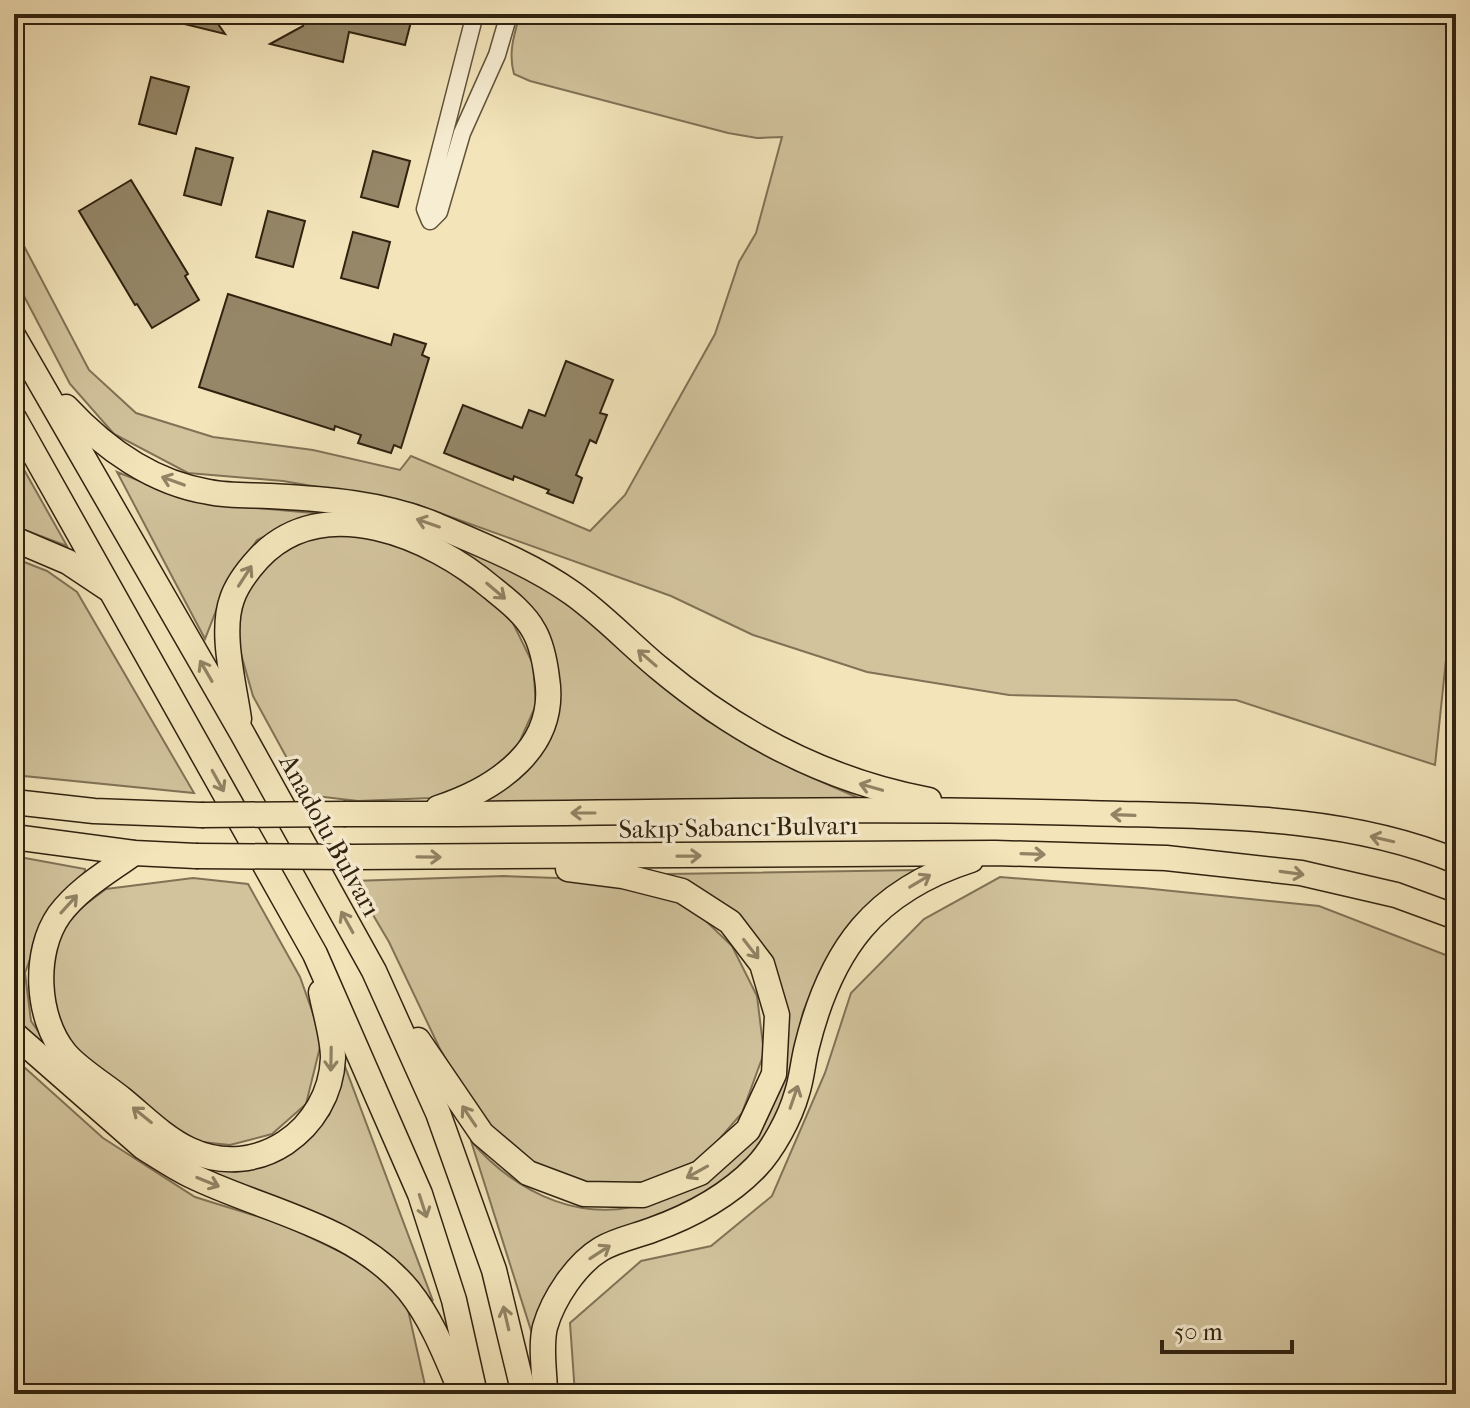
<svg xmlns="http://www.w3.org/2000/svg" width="1470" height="1408" font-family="'IM FELL French Canon',serif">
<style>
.green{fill:#d2c39d;stroke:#817256;stroke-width:2}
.building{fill:#958768;stroke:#30220f;stroke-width:2}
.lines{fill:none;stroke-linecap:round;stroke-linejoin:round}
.minor-casing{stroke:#61523a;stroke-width:19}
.primary-casing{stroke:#30220f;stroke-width:27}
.minor{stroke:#f7edd2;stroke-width:16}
.primary{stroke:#f3e4ba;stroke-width:24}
.primary-bridge-casing{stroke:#30220f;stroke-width:27;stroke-linecap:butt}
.primary-bridge{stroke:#f3e4ba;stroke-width:24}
.oneway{stroke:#928364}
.labels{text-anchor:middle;stroke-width:7;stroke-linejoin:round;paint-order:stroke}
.street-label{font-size:26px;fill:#30220f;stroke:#f7edd2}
</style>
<rect width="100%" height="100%" fill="#f3e4ba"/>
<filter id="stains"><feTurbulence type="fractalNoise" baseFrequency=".0025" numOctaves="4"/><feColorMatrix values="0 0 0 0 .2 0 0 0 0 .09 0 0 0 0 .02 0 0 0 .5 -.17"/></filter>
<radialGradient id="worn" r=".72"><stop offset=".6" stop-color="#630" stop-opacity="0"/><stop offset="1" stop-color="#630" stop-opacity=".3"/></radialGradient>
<g class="green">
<path d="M 520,14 L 1456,14 L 1456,181 L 1447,266 L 1454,583 L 1435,765 L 1236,700 L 1009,695 L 867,672 L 753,635 L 671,596 L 412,503 L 283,481 L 188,473 L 114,434 L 70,384 L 14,277 L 14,227 L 89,370 L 136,413 L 213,437 L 313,450 L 400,470 L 411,456 L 590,531 L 625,495 L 715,334 L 739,262 L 756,233 L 782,137 L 757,138 L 728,133 L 530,81 L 514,74 C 508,53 514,35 520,14 Z"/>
<path d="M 14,452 L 67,546 L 14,526 Z"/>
<path d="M 117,472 L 186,499 L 233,506 L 381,519 L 457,540 L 516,569 L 581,612 L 644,671 L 706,720 L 795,770 L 870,803 L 479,805 L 498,794 L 528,769 L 548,744 L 557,701 L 507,586 L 455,547 L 385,526 L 298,520 L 257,540 L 226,585 L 205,639 Z"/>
<path d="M 328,533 L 376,537 L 426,555 L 509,615 L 533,664 L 536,705 L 519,743 L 491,774 L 431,798 L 358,801 L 307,795 L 253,696 L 235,633 L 251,577 L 286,548 Z"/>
<path d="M 14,558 L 47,571 L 77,592 L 194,793 L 14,775 Z"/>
<path d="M 14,856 L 85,869 L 84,880 L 65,894 L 42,926 L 25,973 L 31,1021 L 56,1057 L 100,1100 L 156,1147 L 188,1163 L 235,1168 L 264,1163 L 292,1152 L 329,1115 L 344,1064 L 433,1301 L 404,1274 L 346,1232 L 178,1164 C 116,1128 65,1074 14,1025 Z"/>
<path d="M 918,870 L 819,975 L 803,1012 L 795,1046 L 794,1070 L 770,1135 L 744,1165 L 696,1200 L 595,1245 L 535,1343 L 471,1141 C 518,1195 586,1227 657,1200 C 667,1196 678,1185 687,1178 C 709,1160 732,1143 755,1125 L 780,1002 L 707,894 L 667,874 Z"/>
<path d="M 504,876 L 611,880 L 682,898 L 732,946 L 757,996 L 764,1053 L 742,1113 L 702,1159 L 643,1182 L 594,1186 L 536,1169 L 482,1125 L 439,1047 L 389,942 L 353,881 Z"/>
<path d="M 1000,877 L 1143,888 L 1319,906 L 1456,959 L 1456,1394 L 575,1394 L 570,1323 L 641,1261 L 711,1246 L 772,1196 L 825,1073 L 851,993 L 924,919 Z"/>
<path d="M 193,878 L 248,884 L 300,977 L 322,1039 L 306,1104 L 272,1134 L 230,1145 L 192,1141 L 86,1064 L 60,1027 L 44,996 L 52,951 L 74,913 L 106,889 Z"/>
<path d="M 14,1058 L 103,1138 L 195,1197 L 282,1224 L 364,1263 L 406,1301 L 427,1394 L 14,1394 Z"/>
</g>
<g class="building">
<path d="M 165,14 L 211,14 L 225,34 L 164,19 Z"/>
<path d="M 306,14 L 413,14 L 405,45 L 349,32 L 343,62 L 270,44 L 303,26 Z"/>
<path d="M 151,77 L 189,87 L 176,134 L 139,124 Z"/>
<path d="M 196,148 L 233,158 L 221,205 L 184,195 Z"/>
<path d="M 373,151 L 410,161 L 398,207 L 361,197 Z"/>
<path d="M 131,180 L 188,274 L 185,276 L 199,300 L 152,328 L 137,304 L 135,305 L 79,211 Z"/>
<path d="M 268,211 L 305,221 L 293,267 L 256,257 Z"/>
<path d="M 353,232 L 390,242 L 378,288 L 341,278 Z"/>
<path d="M 228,294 L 391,345 L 394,334 L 426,344 L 422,355 L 429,358 L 401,448 L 394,445 L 391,453 L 358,443 L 361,435 L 335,426 L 334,430 L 199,387 Z"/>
<path d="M 566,361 L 613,380 L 600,413 L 607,415 L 596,443 L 590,440 L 576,475 L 582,478 L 573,503 L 547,493 L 549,490 L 514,476 L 513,480 L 444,453 L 463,405 L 522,428 L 529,410 L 545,416 Z"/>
</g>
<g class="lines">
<defs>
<g id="minor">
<path d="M 475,14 L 425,209 L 430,221 L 439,212 L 462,133 L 497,55 L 509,14"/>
<path d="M 14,17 L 21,14"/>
</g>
<g id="primary">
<path d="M 14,337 L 242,733 L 374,971 L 438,1113 L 494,1270 L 524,1394"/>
<path d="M 66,407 C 104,448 153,483 209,492 C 229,496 250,495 270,496 C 326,499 384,503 436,525 C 482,545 531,564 572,593 C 603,615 630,644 659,668 C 738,734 827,781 929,800"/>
<path d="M 14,418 L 315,954 L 420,1194 L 454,1300 L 475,1394"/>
<path d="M 14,539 L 68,562 L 107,588"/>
<path d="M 239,719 C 234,684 220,632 232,599 C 237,584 248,570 258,559 C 323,489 432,537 492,588 C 507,600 525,614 534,631 C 542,645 545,662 547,678 C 558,748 496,789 438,808"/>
<path d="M 14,802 L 94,811 L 201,815"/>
<path d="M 346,814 C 592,815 839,806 1086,813 C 1208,817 1340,813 1456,861"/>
<path d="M 14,837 L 134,853 L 196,856"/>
<path d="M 134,853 C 108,872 79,888 59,915 C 33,952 36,1018 65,1053 C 78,1069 105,1085 122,1099 C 143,1116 164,1138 190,1150 C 257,1181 330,1130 333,1058 C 333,1037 325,1013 321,992"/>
<path d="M 351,857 L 995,853 L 1166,858 L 1301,873 L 1396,895 L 1456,917"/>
<path d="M 14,1034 L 143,1147 C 159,1157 174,1167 190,1175 C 263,1211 355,1225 409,1291 C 433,1321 447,1359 462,1394"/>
<path d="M 418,1040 L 482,1134 L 528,1173 L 584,1194 L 643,1195 L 700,1173 L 748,1130 L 774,1074 L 777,1015 L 762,964 L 730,922 L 682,891 L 623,876 L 568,869"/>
<path d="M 545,1394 C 545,1374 540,1347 545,1327 C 553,1299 576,1264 601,1249 C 616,1240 636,1236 652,1230 C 691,1216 727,1197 756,1167 C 773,1149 790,1118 797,1093 C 802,1078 803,1061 807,1046 C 831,949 874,891 971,860"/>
</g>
</defs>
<use href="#minor" class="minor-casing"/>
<use href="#primary" class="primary-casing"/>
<use href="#minor" class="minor"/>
<use href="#primary" class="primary"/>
<defs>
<g id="primary-bridge">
<path d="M 201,815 L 346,814"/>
<path d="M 196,856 L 351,857"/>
</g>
</defs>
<use href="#primary-bridge" class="primary-bridge-casing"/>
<use href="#primary-bridge" class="primary-bridge"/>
</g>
<defs><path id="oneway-shaft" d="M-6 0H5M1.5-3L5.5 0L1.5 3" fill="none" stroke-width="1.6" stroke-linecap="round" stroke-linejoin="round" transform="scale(2)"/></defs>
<g class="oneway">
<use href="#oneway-shaft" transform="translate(173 481) rotate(-160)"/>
<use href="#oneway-shaft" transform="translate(428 523) rotate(-161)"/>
<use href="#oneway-shaft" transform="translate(245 576) rotate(-57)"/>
<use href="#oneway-shaft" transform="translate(496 591) rotate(40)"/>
<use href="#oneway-shaft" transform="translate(647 658) rotate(-139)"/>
<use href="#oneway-shaft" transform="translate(206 671) rotate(-120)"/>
<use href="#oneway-shaft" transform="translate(218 781) rotate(61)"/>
<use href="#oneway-shaft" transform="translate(871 787) rotate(-164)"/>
<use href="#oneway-shaft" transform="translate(583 813) rotate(180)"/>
<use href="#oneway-shaft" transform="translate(1123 815) rotate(-178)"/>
<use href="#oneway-shaft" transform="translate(1382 839) rotate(-167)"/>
<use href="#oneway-shaft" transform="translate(1033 854) rotate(2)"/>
<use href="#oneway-shaft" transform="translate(689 856) rotate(-1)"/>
<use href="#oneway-shaft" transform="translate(429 857) rotate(1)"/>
<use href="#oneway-shaft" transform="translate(1292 873) rotate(8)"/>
<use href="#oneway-shaft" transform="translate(920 881) rotate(-31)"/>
<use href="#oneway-shaft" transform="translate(69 904) rotate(-48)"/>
<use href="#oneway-shaft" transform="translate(347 922) rotate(-119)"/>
<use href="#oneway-shaft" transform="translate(751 949) rotate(52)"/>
<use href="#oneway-shaft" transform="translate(331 1059) rotate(91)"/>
<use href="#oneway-shaft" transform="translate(794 1097) rotate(-71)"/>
<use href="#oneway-shaft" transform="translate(142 1115) rotate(-141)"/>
<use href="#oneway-shaft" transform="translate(469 1116) rotate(-124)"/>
<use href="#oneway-shaft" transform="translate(697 1172) rotate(151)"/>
<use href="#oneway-shaft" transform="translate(208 1182) rotate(22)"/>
<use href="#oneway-shaft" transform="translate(423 1206) rotate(72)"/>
<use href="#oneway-shaft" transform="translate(600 1252) rotate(-33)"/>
<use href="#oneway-shaft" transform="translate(506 1318) rotate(-103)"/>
</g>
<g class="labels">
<g class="street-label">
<text transform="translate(738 827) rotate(-1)" y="9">Sakıp Sabancı Bulvarı</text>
<text transform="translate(330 835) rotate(61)" y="9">Anadolu Bulvarı</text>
</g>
</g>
<rect width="1470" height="1408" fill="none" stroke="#f3e4ba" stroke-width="48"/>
<rect x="16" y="16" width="1438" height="1376" fill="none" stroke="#30220f" stroke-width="4"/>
<rect x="24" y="24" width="1422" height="1360" fill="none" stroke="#30220f" stroke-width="2"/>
<path d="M1162 1340v12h130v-12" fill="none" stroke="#30220f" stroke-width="4"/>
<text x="1174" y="1340" font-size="24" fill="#30220f" stroke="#f7edd2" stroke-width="6" paint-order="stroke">50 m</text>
<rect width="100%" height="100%" filter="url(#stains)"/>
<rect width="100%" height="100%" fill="url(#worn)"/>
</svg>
